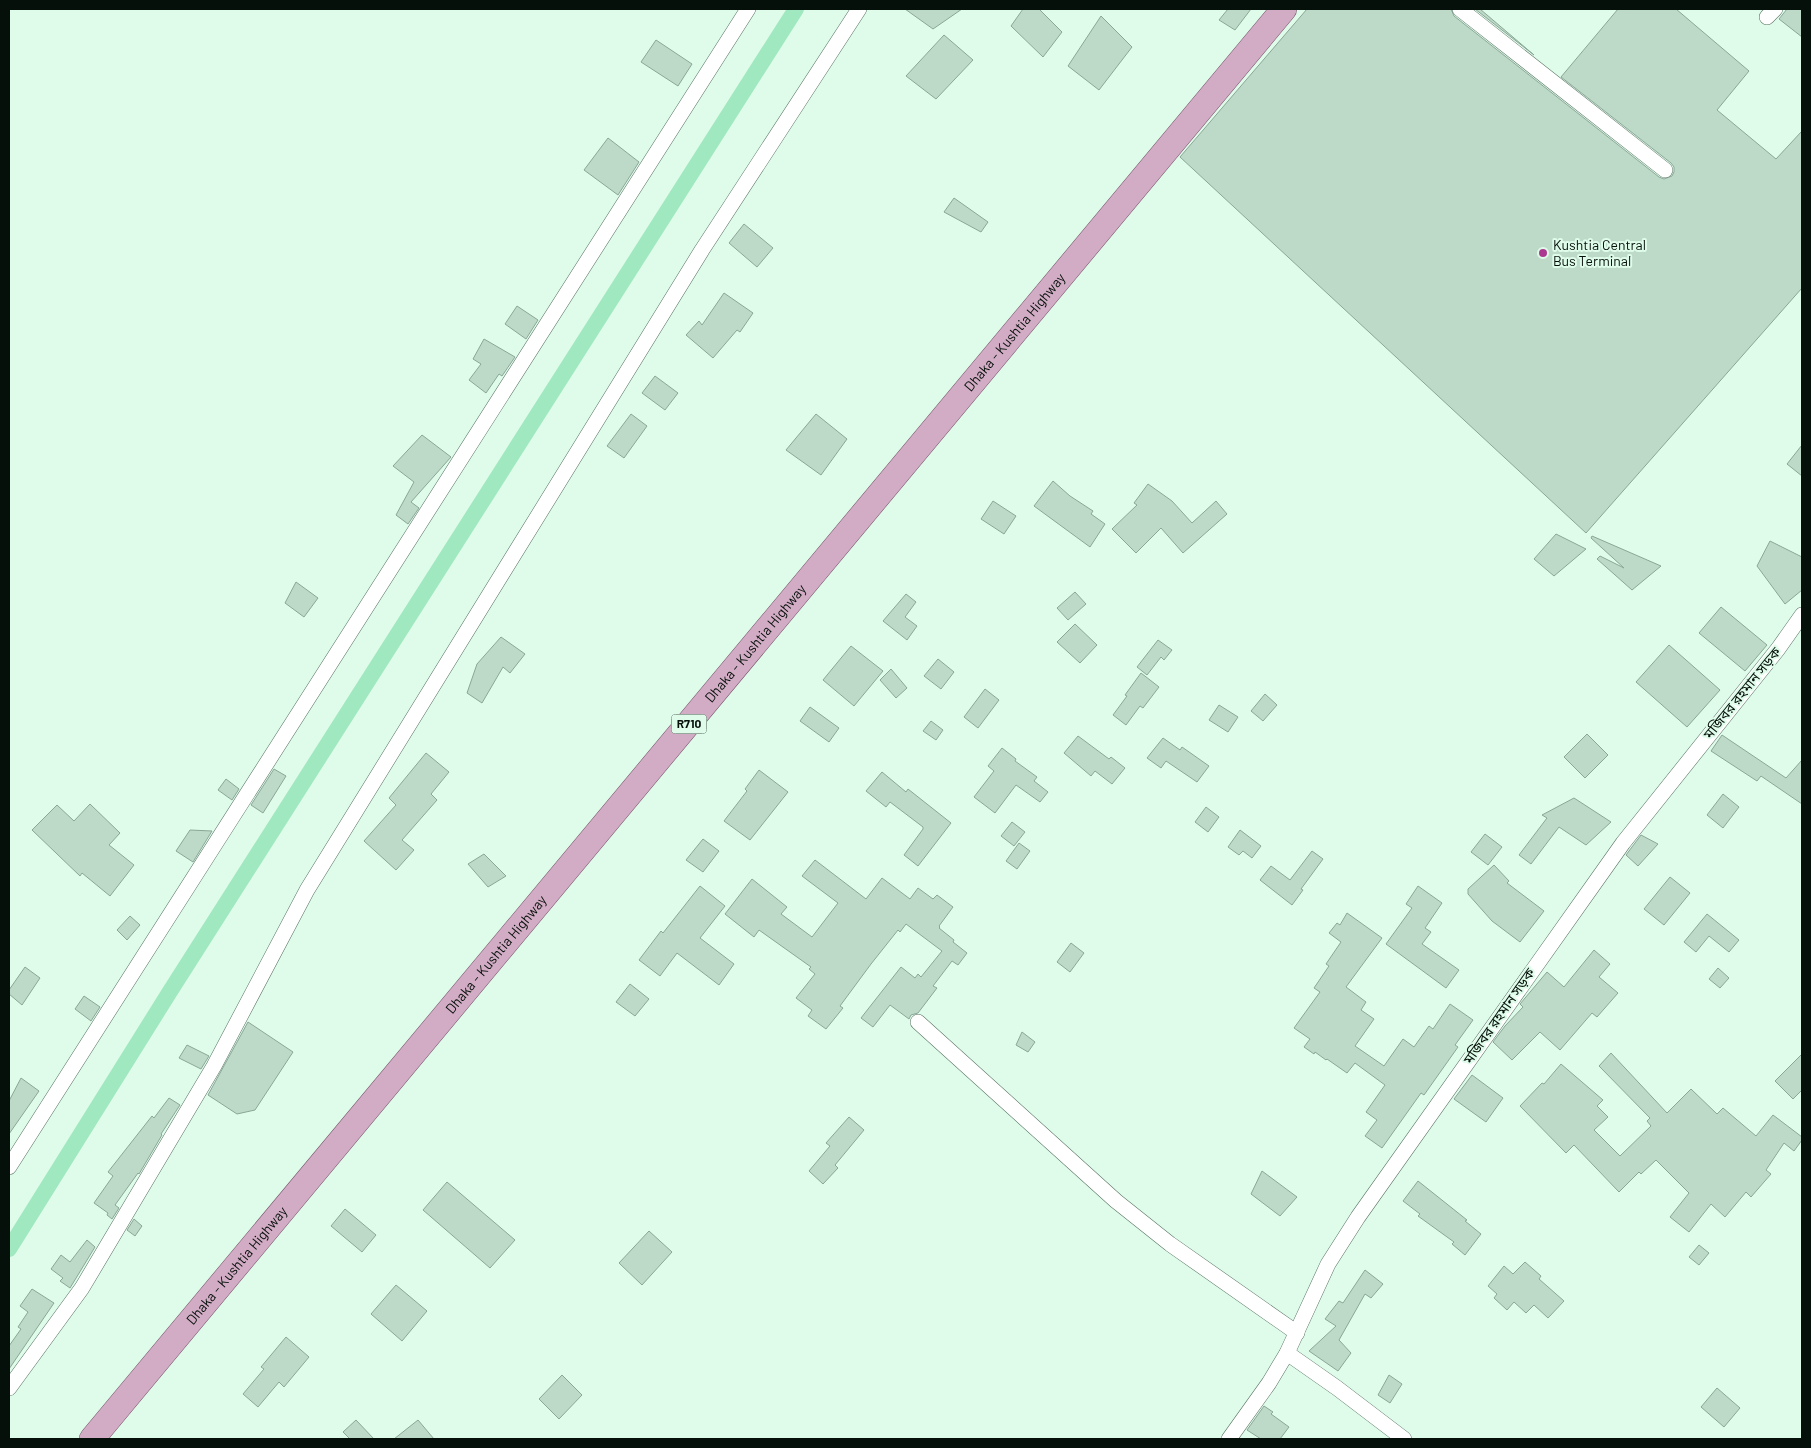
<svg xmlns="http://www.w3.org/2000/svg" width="1811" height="1448" font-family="Barlow,'Noto Sans Bengali',sans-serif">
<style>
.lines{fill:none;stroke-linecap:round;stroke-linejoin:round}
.canal{stroke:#a0e8bf;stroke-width:16}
.building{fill:#bddac8;stroke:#8ba696}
.minor-casing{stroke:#587262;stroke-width:16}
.primary-casing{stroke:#77516b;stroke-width:26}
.minor{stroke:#fff;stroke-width:15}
.primary{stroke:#d2acc5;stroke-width:25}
.poi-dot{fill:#ad388f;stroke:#dffcea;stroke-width:2}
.labels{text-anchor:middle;stroke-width:4;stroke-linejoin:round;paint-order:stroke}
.shield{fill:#dffcea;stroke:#47574d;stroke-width:1}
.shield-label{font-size:12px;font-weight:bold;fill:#06100a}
.poi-label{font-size:14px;fill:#06100a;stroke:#dffcea;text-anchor:start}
.street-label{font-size:14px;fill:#06100a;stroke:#dffcea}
</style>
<rect width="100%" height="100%" fill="#dffcea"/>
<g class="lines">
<path class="canal" d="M 9,1249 L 169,993 L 796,9"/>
</g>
<g class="building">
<path d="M 905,9 L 962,9 L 933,29 Z"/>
<path d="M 1023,9 L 1039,9 L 1062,32 L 1043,57 L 1011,26 Z"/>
<path d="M 1228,9 L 1251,9 L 1235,30 L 1219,20 Z"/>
<path d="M 1307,9 L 1451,9 L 1454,16 L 1659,177 L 1664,179 L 1672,176 L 1674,172 L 1674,167 L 1671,163 L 1561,77 L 1618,9 L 1676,9 L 1749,71 L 1717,110 L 1776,159 L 1802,131 L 1802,288 L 1586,533 L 1180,157 Z"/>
<path d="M 1475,9 L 1480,9 L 1534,55 Z"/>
<path d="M 1787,9 L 1802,9 L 1802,37 L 1779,19 Z"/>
<path d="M 1101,16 L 1132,47 L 1099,90 L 1068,66 Z"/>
<path d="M 944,35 L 973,60 L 936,99 L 906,76 Z"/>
<path d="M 656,40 L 692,64 L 678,86 L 641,62 Z"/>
<path d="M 608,138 L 639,162 L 618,195 L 584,170 Z"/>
<path d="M 954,198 L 988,222 L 981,232 L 944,212 Z"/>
<path d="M 744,224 L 773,248 L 757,267 L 729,243 Z"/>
<path d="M 724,293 L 753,313 L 740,332 L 737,330 L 713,358 L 686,335 L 699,321 L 702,325 Z"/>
<path d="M 517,306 L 538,320 L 526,339 L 505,324 Z"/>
<path d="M 484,339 L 515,357 L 502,376 L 499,374 L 486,393 L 469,380 L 481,364 L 473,359 Z"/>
<path d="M 655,376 L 678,393 L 665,410 L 642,393 Z"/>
<path d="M 631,414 L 647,426 L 624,458 L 607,446 Z"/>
<path d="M 816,414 L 847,439 L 821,475 L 786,450 Z"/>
<path d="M 422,435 L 451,457 L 411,502 L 419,508 L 408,524 L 396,515 L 414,482 L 393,466 Z"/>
<path d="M 1802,445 L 1802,476 L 1787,464 Z"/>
<path d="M 1053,481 L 1070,496 L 1093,511 L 1091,514 L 1105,524 L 1090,547 L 1034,506 Z"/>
<path d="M 1148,484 L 1172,501 L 1192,523 L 1216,501 L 1227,514 L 1183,553 L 1161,528 L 1136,553 L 1112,529 L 1137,505 L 1134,503 Z"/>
<path d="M 993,501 L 1016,516 L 1004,534 L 981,519 Z"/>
<path d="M 1556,534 L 1586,549 L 1554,576 L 1534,559 Z"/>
<path d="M 1592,536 L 1661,566 L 1632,590 L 1597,559 L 1600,556 L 1624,568 L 1591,538 Z"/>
<path d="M 1770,541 L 1802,557 L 1802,590 L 1785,604 L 1757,566 Z"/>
<path d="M 296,582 L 318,598 L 304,617 L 285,603 Z"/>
<path d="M 1075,592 L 1086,604 L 1068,620 L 1057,608 Z"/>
<path d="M 906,594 L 916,602 L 905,617 L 917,626 L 907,640 L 883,621 Z"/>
<path d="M 1721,607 L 1767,645 L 1745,671 L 1699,633 Z"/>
<path d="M 1075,624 L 1097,645 L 1080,663 L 1057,642 Z"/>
<path d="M 501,637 L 525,654 L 510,673 L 503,667 L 482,703 L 467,693 L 477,664 Z"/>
<path d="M 1158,640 L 1172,650 L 1164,660 L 1161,657 L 1147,675 L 1137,667 Z"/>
<path d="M 1669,645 L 1720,690 L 1687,727 L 1636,682 Z"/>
<path d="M 851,646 L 883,671 L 854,706 L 823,680 Z"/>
<path d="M 938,659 L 954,672 L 941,689 L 924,676 Z"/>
<path d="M 891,669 L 907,688 L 896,698 L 880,680 Z"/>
<path d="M 1141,673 L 1159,687 L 1143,708 L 1140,706 L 1126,725 L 1113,715 L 1127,696 L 1125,695 Z"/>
<path d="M 985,689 L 999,700 L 978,728 L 964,717 Z"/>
<path d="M 1265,694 L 1277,705 L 1263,721 L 1251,711 Z"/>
<path d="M 1219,705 L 1238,717 L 1228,732 L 1209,720 Z"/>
<path d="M 810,707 L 839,728 L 829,742 L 800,721 Z"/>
<path d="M 931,721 L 943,730 L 936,740 L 923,731 Z"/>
<path d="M 1587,734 L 1608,755 L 1585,778 L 1564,757 Z"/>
<path d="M 1722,735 L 1786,778 L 1802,760 L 1802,804 L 1761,776 L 1757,781 L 1711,751 Z"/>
<path d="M 1078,736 L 1109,759 L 1111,757 L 1125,768 L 1112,784 L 1095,771 L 1091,776 L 1064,753 Z"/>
<path d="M 1163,738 L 1180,750 L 1182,747 L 1209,766 L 1197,782 L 1166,761 L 1161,768 L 1147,758 Z"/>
<path d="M 1002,748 L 1016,759 L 1015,761 L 1037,777 L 1034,781 L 1048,792 L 1040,802 L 1016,785 L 995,813 L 974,797 L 994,771 L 988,766 Z"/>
<path d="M 426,753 L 449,772 L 431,794 L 437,800 L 402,840 L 414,850 L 396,870 L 364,841 L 396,805 L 389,798 Z"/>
<path d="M 274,769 L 286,776 L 263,813 L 251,805 Z"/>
<path d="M 759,770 L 788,792 L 750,840 L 724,821 L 747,791 L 745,789 Z"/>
<path d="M 882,772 L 906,792 L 908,789 L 951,823 L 918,866 L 904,855 L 923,829 L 923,827 L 890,802 L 886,807 L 866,791 Z"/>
<path d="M 226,779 L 239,789 L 232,800 L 218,790 Z"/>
<path d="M 1723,794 L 1739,807 L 1723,828 L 1707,815 Z"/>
<path d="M 1574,798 L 1611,822 L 1586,845 L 1559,827 L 1531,864 L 1519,855 L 1547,818 L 1542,815 Z"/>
<path d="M 90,804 L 120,833 L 109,845 L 134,865 L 110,896 L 82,873 L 80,876 L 32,830 L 57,805 L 74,821 Z"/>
<path d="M 1206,807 L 1219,817 L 1208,832 L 1195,822 Z"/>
<path d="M 1012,822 L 1025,832 L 1014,846 L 1001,836 Z"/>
<path d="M 190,830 L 212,831 L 193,862 L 176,851 Z"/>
<path d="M 1240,830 L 1261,846 L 1252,858 L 1243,851 L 1239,855 L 1228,847 Z"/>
<path d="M 1485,834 L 1502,847 L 1488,865 L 1471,852 Z"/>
<path d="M 1641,835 L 1658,844 L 1638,866 L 1626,855 Z"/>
<path d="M 703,839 L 719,851 L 703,872 L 686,860 Z"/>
<path d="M 1019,843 L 1030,851 L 1017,869 L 1006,861 Z"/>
<path d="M 1312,851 L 1323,859 L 1301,889 L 1303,890 L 1292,905 L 1260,880 L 1271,866 L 1290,880 Z"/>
<path d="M 484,854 L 506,876 L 488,887 L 468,864 Z"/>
<path d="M 815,860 L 866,899 L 882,878 L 910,899 L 918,888 L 933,899 L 937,895 L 953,907 L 939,926 L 940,927 L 939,928 L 954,940 L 953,942 L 967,953 L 958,965 L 952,961 L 933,986 L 937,988 L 918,1013 L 911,1015 L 909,1019 L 890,1005 L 873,1027 L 861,1018 L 901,967 L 915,978 L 918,974 L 921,977 L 942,951 L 906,924 L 900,932 L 898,930 L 871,964 L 840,1006 L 843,1008 L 826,1029 L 808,1016 L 812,1010 L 796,998 L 815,974 L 809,969 L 811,967 L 759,930 L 754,937 L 725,914 L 752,879 L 787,907 L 781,914 L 812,937 L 838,903 L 802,876 Z"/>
<path d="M 1494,865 L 1509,881 L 1507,883 L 1544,911 L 1520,942 L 1492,921 L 1468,894 L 1468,889 Z"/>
<path d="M 1670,877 L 1690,893 L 1664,925 L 1644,909 Z"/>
<path d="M 700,886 L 725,906 L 700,938 L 734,964 L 719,985 L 677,953 L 660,976 L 639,960 L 661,931 L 663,933 Z"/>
<path d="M 1418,886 L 1442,903 L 1425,928 L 1431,932 L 1422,944 L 1459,970 L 1446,988 L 1386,944 L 1412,908 L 1406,904 Z"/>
<path d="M 1347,913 L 1382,938 L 1346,987 L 1366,1002 L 1361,1010 L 1374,1019 L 1355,1046 L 1384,1066 L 1403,1039 L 1414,1047 L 1429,1026 L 1433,1029 L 1450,1004 L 1473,1020 L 1455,1045 L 1458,1047 L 1424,1095 L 1421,1093 L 1382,1148 L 1365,1136 L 1377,1120 L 1366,1112 L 1385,1085 L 1355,1063 L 1347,1073 L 1327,1059 L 1326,1060 L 1315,1052 L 1314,1054 L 1304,1047 L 1310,1039 L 1294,1028 L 1320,992 L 1314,988 L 1329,966 L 1326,964 L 1341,942 L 1329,933 L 1337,923 L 1340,925 Z"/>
<path d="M 1707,914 L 1739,940 L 1729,952 L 1709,936 L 1696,952 L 1684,942 Z"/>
<path d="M 130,916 L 140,925 L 127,940 L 117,930 Z"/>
<path d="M 1071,943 L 1084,953 L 1070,972 L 1057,962 Z"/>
<path d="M 1594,950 L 1610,964 L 1599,977 L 1618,993 L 1597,1017 L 1592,1013 L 1560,1050 L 1540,1032 L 1512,1060 L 1493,1042 L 1505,1026 L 1523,1007 L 1520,1004 L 1547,972 L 1564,987 Z"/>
<path d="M 25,967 L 40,978 L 22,1005 L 9,994 L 9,990 Z"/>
<path d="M 1718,968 L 1729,978 L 1720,988 L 1709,979 Z"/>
<path d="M 630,984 L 649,999 L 635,1016 L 616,1002 Z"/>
<path d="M 84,996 L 100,1007 L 91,1021 L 75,1009 Z"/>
<path d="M 248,1022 L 293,1052 L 255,1110 L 237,1114 L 208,1095 Z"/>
<path d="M 1022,1032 L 1035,1042 L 1028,1052 L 1016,1045 Z"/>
<path d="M 187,1045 L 209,1056 L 201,1069 L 179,1058 Z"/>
<path d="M 1611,1053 L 1667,1113 L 1691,1089 L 1717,1114 L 1723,1108 L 1756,1136 L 1773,1115 L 1802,1137 L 1802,1140 L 1794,1151 L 1784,1143 L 1766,1170 L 1771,1174 L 1751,1197 L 1746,1192 L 1725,1217 L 1711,1204 L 1689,1232 L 1670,1217 L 1689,1193 L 1656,1160 L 1641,1174 L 1639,1172 L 1619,1192 L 1574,1145 L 1566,1153 L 1520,1106 L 1542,1083 L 1544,1084 L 1561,1064 L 1603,1100 L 1597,1106 L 1608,1117 L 1594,1130 L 1620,1156 L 1651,1126 L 1647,1121 L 1650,1118 L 1599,1066 Z"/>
<path d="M 1802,1054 L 1802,1090 L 1793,1099 L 1775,1081 Z"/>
<path d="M 1472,1075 L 1503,1098 L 1486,1122 L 1454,1099 Z"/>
<path d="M 21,1078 L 39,1091 L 9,1134 L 9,1101 Z"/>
<path d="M 169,1098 L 180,1105 L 161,1134 L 162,1135 L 139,1174 L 138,1173 L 115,1205 L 119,1208 L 112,1219 L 107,1215 L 108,1213 L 94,1203 L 113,1176 L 108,1172 L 152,1116 L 154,1118 Z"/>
<path d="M 849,1117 L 864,1130 L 835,1165 L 838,1168 L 823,1184 L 809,1171 L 830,1146 L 826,1143 Z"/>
<path d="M 1262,1171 L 1297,1197 L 1280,1216 L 1251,1194 Z"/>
<path d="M 1418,1181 L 1467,1220 L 1465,1221 L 1481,1234 L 1465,1255 L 1452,1244 L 1454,1242 L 1418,1216 L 1420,1214 L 1403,1201 Z"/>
<path d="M 447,1182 L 515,1240 L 490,1268 L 423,1210 Z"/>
<path d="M 345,1209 L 376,1235 L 362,1252 L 331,1226 Z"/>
<path d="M 134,1219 L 142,1226 L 135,1236 L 127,1230 Z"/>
<path d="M 649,1231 L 672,1252 L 642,1285 L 619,1263 Z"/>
<path d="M 87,1240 L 95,1247 L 70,1288 L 60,1281 L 63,1278 L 51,1269 L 61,1255 L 70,1262 Z"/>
<path d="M 1699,1245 L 1709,1253 L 1699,1265 L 1689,1257 Z"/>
<path d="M 1525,1262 L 1541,1276 L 1539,1279 L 1564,1301 L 1548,1318 L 1534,1305 L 1526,1313 L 1514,1302 L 1507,1310 L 1494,1298 L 1497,1294 L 1488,1286 L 1504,1266 L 1513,1274 Z"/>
<path d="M 1365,1270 L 1383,1284 L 1371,1298 L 1365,1294 L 1339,1340 L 1351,1353 L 1338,1371 L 1309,1351 L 1336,1326 L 1325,1319 L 1339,1301 L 1343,1303 Z"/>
<path d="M 396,1285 L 427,1311 L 402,1341 L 371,1314 Z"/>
<path d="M 32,1289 L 54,1303 L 9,1369 L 9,1346 L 21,1329 L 18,1327 L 28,1312 L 20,1306 Z"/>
<path d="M 286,1337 L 309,1357 L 284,1387 L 279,1382 L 258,1407 L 243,1394 L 264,1369 L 261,1367 Z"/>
<path d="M 562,1375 L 582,1395 L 559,1419 L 539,1399 Z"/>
<path d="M 1389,1375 L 1402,1384 L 1390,1403 L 1378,1395 Z"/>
<path d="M 1717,1388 L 1740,1408 L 1724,1427 L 1701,1407 Z"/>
<path d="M 1264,1406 L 1273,1412 L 1271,1414 L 1289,1427 L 1280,1439 L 1261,1439 L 1247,1430 Z"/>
<path d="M 356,1420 L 374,1439 L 350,1439 L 343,1432 Z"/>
<path d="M 418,1420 L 434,1439 L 394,1439 Z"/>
</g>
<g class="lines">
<defs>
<g id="minor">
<path d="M 1460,9 L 1665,170"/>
<path d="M 1767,17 L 1775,9"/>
<path d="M 918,1022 L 1116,1201 L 1170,1244 L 1297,1333"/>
<path d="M 9,1167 L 748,9"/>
<path d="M 1287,1353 L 1337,1388 L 1404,1439"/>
<path d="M 9,1388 L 82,1288 L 214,1066 L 307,890 L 702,250 L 859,9"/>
<path d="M 1229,1439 L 1269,1383 L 1287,1353 L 1328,1264 L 1358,1217 L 1623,843 L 1778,649 L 1802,615"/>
</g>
<g id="primary">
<path id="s1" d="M 92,1439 L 1284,9"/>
</g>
</defs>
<use href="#minor" class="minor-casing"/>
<use href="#primary" class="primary-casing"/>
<use href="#minor" class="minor"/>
<use href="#primary" class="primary"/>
</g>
<circle class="poi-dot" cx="1543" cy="253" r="5"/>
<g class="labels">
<rect class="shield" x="671.5" y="714.5" width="35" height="19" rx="4"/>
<g class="shield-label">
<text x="689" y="728">R710</text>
</g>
<g class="poi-label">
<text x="1553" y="250">Kushtia Central<tspan x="1553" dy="16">Bus Terminal</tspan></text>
</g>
<g class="street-label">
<text dy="5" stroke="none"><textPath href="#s1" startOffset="1441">Dhaka - Kushtia Highway</textPath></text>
<text dy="5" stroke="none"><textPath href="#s1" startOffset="1036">Dhaka - Kushtia Highway</textPath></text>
<text transform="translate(1742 693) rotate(-51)" y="5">মজিবর রহমান সড়ক</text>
<text dy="5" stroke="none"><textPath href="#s1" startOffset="631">Dhaka - Kushtia Highway</textPath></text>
<text transform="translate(1499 1016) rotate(-55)" y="5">মজিবর রহমান সড়ক</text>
<text dy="5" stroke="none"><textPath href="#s1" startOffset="226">Dhaka - Kushtia Highway</textPath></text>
</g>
</g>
<rect width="1811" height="1448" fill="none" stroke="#06100a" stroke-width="20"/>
</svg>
